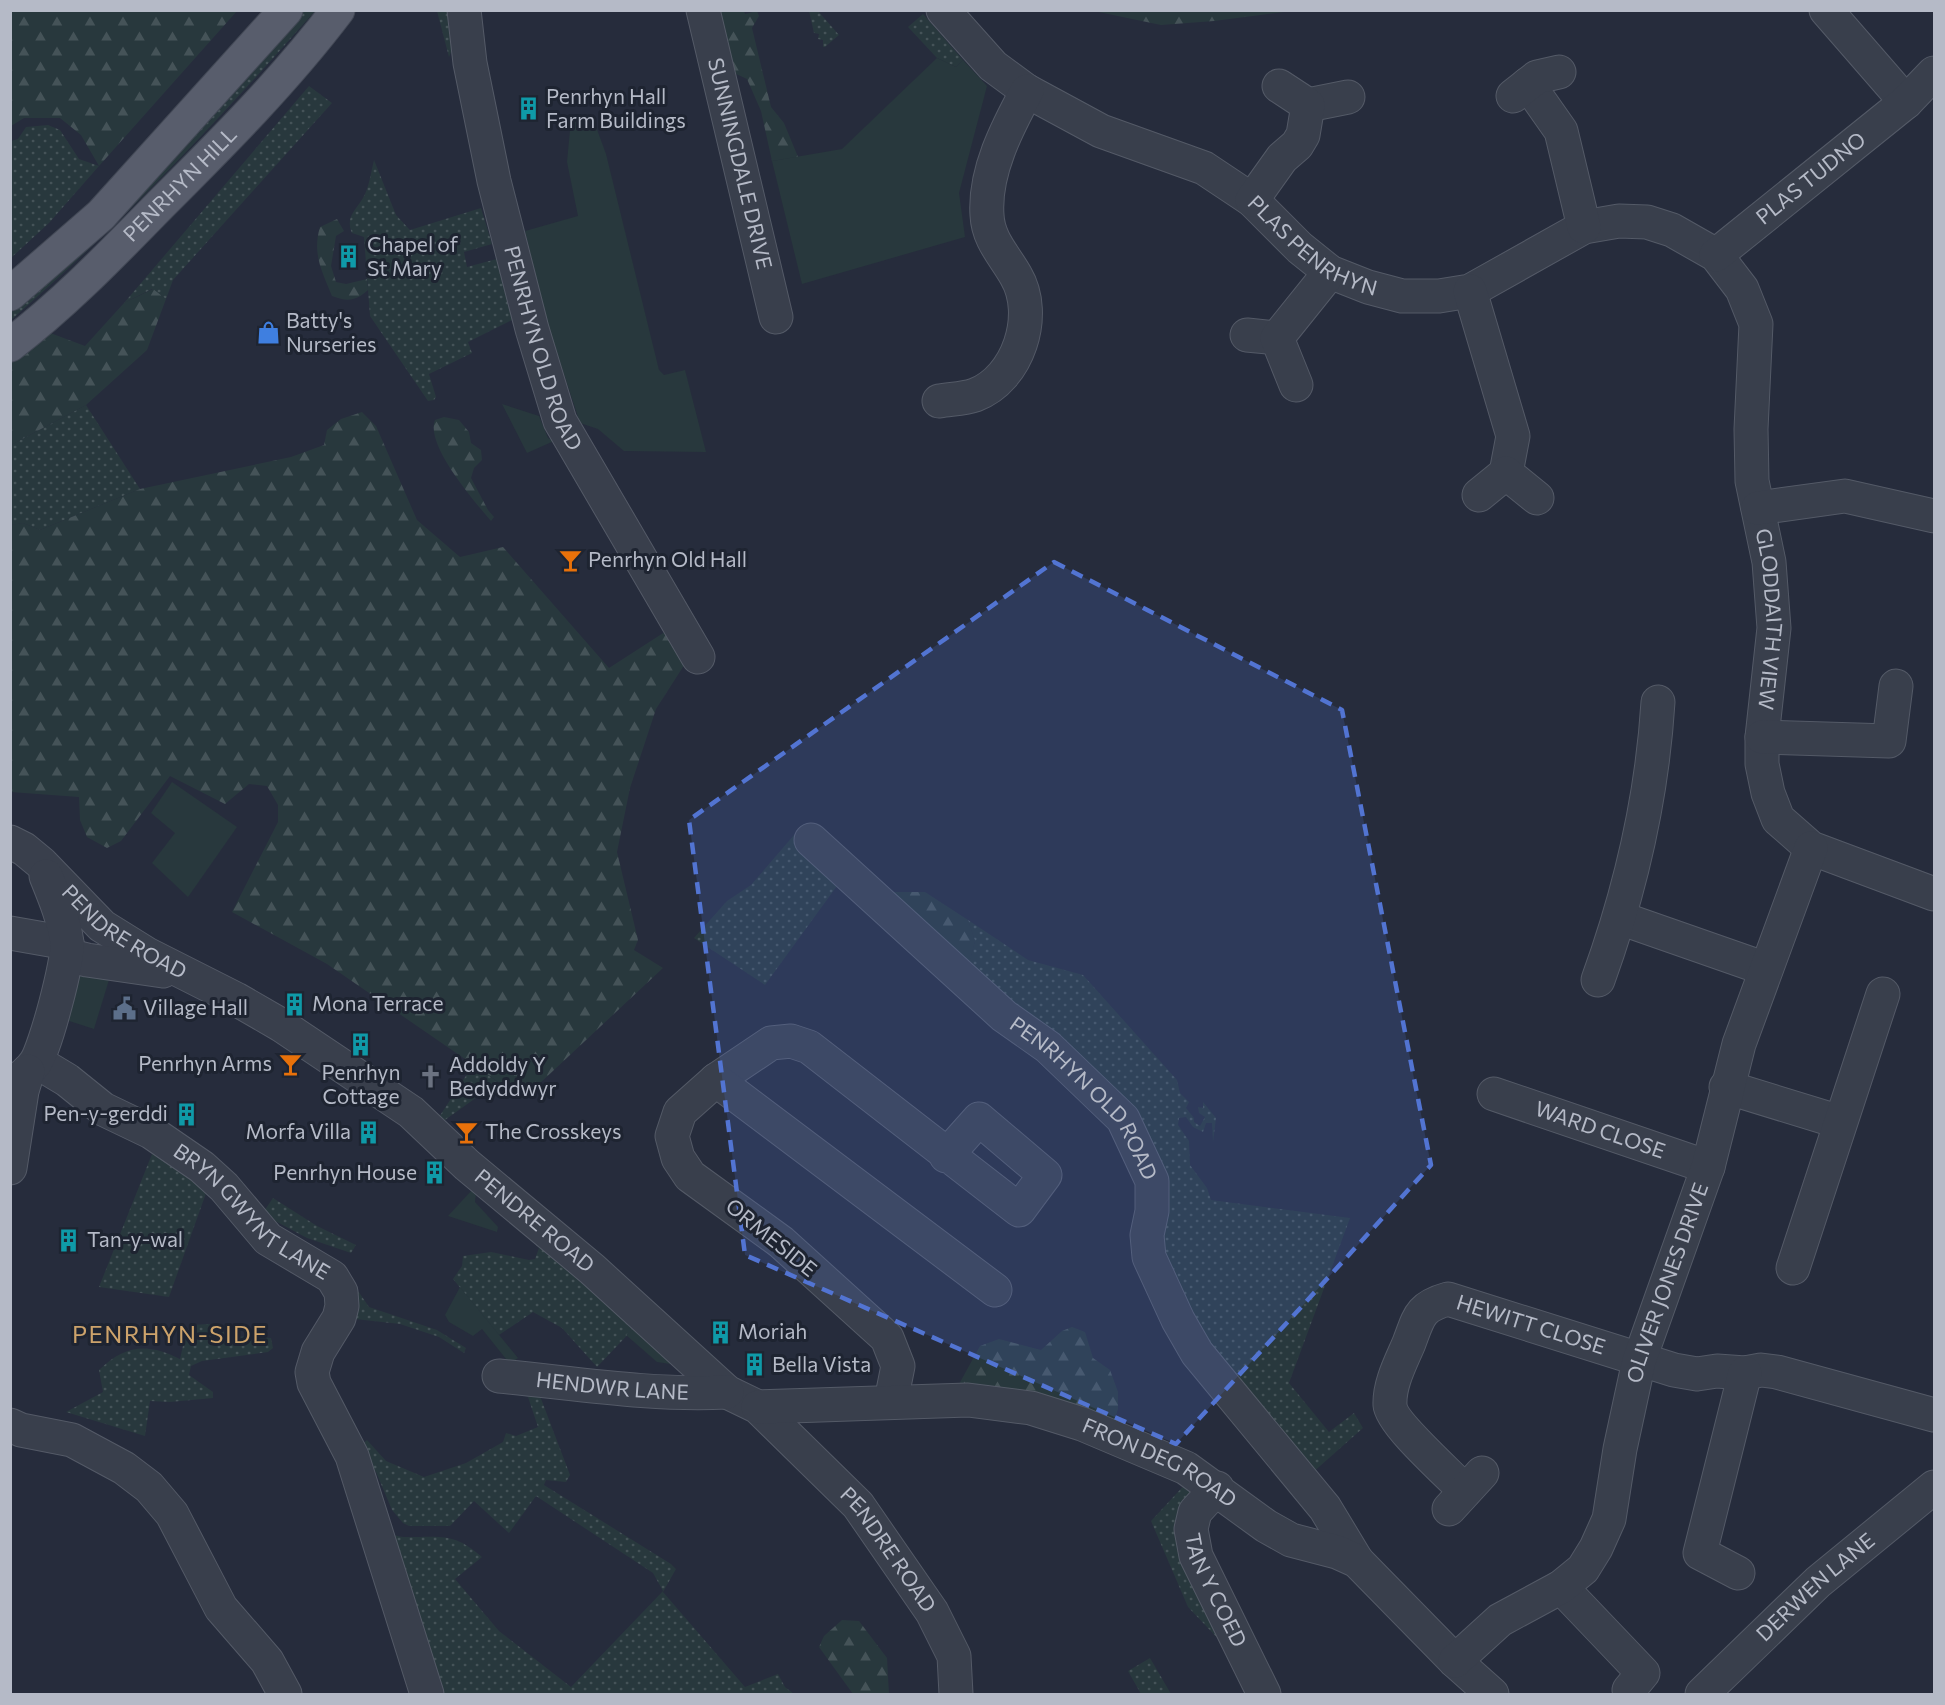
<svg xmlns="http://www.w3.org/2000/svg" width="1945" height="1705" font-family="Commissioner,sans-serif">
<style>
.grass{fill:url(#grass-dots)}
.forest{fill:url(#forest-firs)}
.green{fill:#28383d}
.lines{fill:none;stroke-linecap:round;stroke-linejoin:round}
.minor-casing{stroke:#545a67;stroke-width:35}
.major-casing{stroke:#424855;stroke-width:35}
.minor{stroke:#393f4c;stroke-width:33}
.major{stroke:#585d6c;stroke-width:33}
.marked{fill:#5274d2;fill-opacity:0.2;stroke:#5274d2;stroke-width:4.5;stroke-dasharray:12 8;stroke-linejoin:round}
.labels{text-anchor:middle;stroke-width:6;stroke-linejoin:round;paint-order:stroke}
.poi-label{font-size:21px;fill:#b5bac7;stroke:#1e2431;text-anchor:start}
.street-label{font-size:21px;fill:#b5bac7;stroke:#1e2431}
.quarter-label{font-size:24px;letter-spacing:1.5px;fill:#cda36b;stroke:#1e2431}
</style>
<defs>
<pattern id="grass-dots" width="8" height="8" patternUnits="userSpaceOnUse" patternTransform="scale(1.5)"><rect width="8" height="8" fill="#28383d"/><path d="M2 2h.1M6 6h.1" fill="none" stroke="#455358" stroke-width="1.8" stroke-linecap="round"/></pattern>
<pattern id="forest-firs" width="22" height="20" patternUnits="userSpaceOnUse" patternTransform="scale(1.5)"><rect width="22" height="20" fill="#28383d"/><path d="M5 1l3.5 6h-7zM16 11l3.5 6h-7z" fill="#455358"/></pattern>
</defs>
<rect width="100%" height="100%" fill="#262c3c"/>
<g class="grass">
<path d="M 304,11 L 315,11 C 219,120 120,225 11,320 L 11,312 L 48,280 Z"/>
<path d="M 437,11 L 456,11 L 458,35 L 449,57 Z"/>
<path d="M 809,11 L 818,11 L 839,35 L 825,47 L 823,47 L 823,40 L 818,39 L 819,34 L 814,33 Z"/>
<path d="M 923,14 L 963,60 L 956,67 L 937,58 L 908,27 Z"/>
<path d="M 309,86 L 332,103 L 173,280 L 166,299 L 152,289 L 124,303 Z"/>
<path d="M 48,125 L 60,130 L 79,159 L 99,166 L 49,223 L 11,258 L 11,141 L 18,139 L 26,127 Z"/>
<path d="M 374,160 L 396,215 L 410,230 L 481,208 L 492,244 L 464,252 L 467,267 L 504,257 L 516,318 L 468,342 L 472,353 L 429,374 L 436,397 L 434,400 L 428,401 L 370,316 L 364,237 L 352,233 C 345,217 356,210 363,198 C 369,188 371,172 374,160 Z"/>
<path d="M 86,405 L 140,489 L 40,530 L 23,523 L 11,525 L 11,445 Z"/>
<path d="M 794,835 L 842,879 L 765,985 L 694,938 L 727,901 L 751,885 Z"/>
<path d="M 968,920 L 1028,960 L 1083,975 L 1177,1080 L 1180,1093 L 1189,1102 L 1186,1108 L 1194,1118 L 1194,1122 L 1200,1126 L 1205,1117 L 1199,1113 L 1198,1107 L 1203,1108 L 1203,1102 L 1216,1118 L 1213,1142 L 1212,1123 L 1206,1123 L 1203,1132 L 1193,1127 L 1186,1117 L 1179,1118 L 1178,1125 L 1189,1141 L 1190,1165 L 1207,1188 L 1211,1200 L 1350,1218 L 1289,1383 L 1329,1432 L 1354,1413 L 1363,1428 L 1311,1474 L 1198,1340 L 1158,1264 L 1154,1161 L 966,975 L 975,941 Z"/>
<path d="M 473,1065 L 498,1082 L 445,1120 L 439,1117 Z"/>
<path d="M 156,1144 L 210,1182 L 169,1297 L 99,1287 Z"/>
<path d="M 273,1198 L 317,1226 L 356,1245 L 351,1253 L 307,1238 L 262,1214 Z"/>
<path d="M 499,1207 L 638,1324 L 597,1367 L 562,1328 L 533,1312 L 499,1335 L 453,1279 L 462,1266 L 463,1256 L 491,1252 L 529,1260 L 535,1259 L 539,1248 Z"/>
<path d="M 352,1282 L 369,1307 L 437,1330 L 466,1348 L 464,1353 L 439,1337 L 400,1324 L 355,1319 Z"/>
<path d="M 209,1324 L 231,1336 L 271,1338 L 273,1348 L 268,1352 L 202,1361 L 191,1366 L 189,1375 L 213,1392 L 213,1398 L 170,1402 L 150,1401 L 145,1436 L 66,1412 L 103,1392 L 99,1370 C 125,1344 149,1343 180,1359 L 185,1337 L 191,1325 Z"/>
<path d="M 522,1394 L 540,1396 L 570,1475 L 566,1482 L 546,1480 L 544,1485 L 671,1564 L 676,1569 L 663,1592 L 745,1687 L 778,1674 L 785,1687 L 794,1694 L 432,1694 L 392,1534 C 400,1538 407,1537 416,1537 C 447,1536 458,1536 482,1557 L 455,1579 L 499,1631 L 571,1687 L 663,1591 L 653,1573 L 536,1496 L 509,1533 L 474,1501 L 450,1526 L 409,1526 L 403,1523 L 392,1510 L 376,1472 L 357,1448 L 367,1440 L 386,1461 L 424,1477 L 466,1463 L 503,1442 L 506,1433 L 516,1436 L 538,1427 L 528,1397 Z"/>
<path d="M 1190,1479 L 1226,1647 L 1188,1607 L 1151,1521 Z"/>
<path d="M 1150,1658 L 1171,1694 L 1141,1694 L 1128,1671 Z"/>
</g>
<g class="forest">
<path d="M 11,10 L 237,10 L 237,11 L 99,166 L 81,135 L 60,118 L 24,118 L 11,126 Z"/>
<path d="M 717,11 L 744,11 L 745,14 L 757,11 L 759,16 L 752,28 L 771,107 L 784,123 L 798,157 L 772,161 L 761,111 L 747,79 L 732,72 Z"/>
<path d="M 1094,11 L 1292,11 L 1214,21 L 1161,25 Z"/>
<path d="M 337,219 L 344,231 L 336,236 L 331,266 L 336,282 L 346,284 L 367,279 L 368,290 C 356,301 348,302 332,296 C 322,271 312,254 320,227 Z"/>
<path d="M 153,289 L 166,299 L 147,350 L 86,405 L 11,445 L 11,359 L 45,331 L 85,346 L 124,303 Z"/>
<path d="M 362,412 L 376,426 L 417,520 L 460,557 L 503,547 L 609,668 L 671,628 L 690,656 L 656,709 L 630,788 L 617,852 L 638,940 L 634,950 L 663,968 L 523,1099 L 327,964 L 232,912 L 278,822 L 278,805 L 267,786 L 249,784 L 225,804 L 170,776 L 121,841 L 107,848 L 87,837 L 80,820 L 79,797 L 11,792 L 10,525 L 23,523 L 40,530 L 140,489 L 291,457 L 324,445 L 327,430 L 341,419 Z"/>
<path d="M 444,417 L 459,420 L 469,432 L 471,443 L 481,450 L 482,460 L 474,468 L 471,478 L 488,510 L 494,517 L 491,521 C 475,502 425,445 435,420 Z"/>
<path d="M 882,892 L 925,892 L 968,920 L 975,941 L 966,975 Z"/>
<path d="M 1072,1327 L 1085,1332 L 1093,1358 L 1110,1370 L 1118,1392 L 1118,1409 L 1112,1427 L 958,1386 L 980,1346 L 999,1339 L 1041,1350 L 1062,1331 Z"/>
<path d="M 842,1620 L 859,1621 L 887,1658 L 889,1694 L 853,1694 L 819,1647 L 824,1636 Z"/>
</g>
<g class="green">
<path d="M 937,58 L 956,67 L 963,60 L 987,86 L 959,193 L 965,237 L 802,284 L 772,161 L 842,149 Z"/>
<path d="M 571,119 L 595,124 L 606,154 L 659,370 L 664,375 L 685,370 L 706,452 L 624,451 L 598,429 L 580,423 L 545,316 L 525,231 L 578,216 L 567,162 Z"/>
<path d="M 502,404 L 539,416 L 548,438 L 554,441 L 527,453 Z"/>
<path d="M 172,782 L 237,827 L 188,897 L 152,863 L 175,833 L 151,813 Z"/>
<path d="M 73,973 L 109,980 L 94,1029 L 60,1018 Z"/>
<path d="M 472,1190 L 476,1193 L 475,1202 L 498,1227 L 497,1232 L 448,1216 Z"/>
<path d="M 460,1287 L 518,1358 L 510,1364 L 482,1329 L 473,1336 L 449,1322 L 445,1315 Z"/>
<path d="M 638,1324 L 677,1365 L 657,1362 L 626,1335 Z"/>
</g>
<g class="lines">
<defs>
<g id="minor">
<path id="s1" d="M 464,10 L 470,63 L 494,181 L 532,329 L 560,421 L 698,657"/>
<path id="s2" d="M 703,10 L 776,317"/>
<path id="s3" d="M 943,10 L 993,66 L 1027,91 L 1101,131 L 1204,168 L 1252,200 L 1300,248 L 1330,272 L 1368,287 L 1402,296 L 1439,296 L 1470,291 L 1584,227 L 1619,221 L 1647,222 L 1672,230 L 1716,255 L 1742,289 L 1756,324 L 1751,429 L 1752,481 L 1769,562 L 1774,628 L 1762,737 L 1762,764 L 1768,793 L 1778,819 L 1811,848 L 1934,894"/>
<path d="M 1826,10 L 1906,102"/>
<path d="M 1528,84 L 1561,131 L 1584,227"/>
<path d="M 1513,96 L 1537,77 L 1559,72"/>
<path d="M 1308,105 L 1348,97"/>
<path d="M 1252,200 L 1282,158 L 1297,145 L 1303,135 L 1308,105 L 1279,86"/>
<path id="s4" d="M 1716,255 L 1906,102 L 1934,73"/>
<path d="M 1470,291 L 1513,436 L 1506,473"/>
<path d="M 1247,335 L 1277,338"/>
<path d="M 1296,385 L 1277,338 L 1330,272"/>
<path d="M 939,401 C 950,399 964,399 975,395 C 1018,379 1039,315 1016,276 C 1005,256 988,240 987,215 C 984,172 1007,128 1027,91"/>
<path d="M 1479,495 L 1506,473 L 1537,498"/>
<path d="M 1758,508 L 1845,496 L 1934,516"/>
<path d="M 1762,737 L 1889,741 L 1896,686"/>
<path id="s5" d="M 811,840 L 1004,1016 L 1048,1047 L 1123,1119 L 1152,1181 L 1152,1211 L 1147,1235 L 1149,1257 L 1178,1320 L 1197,1353 L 1325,1508 L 1357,1561"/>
<path id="s6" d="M 10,842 L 24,849 L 41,863 L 102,926 L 147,954 L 236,999 L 281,1025 L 411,1112 L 467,1165 L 592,1269 L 727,1392 L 758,1407 L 858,1505 L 932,1612 L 954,1656 L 956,1694"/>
<path d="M 1620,918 L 1766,969"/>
<path d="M 10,933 L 67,943"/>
<path d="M 67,955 L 87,960 L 163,971"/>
<path d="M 1598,980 C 1631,889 1652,799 1658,702"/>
<path id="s7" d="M 37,1062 L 67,1080 L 103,1109 L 151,1132 L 202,1167 L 224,1187 L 268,1239 L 332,1277 L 341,1292 L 342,1306 L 339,1318 L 318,1352 L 312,1372 L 314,1383 L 352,1456 L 427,1694"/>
<path d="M 716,1080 L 771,1043 L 791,1041 L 809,1047 L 1019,1210 L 1045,1175 L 979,1119 L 946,1156"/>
<path d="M 10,1083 C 20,1079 29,1072 35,1063 C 45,1050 69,959 67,943 C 64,920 55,898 46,876"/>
<path d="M 1726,1087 L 1840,1122"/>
<path id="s8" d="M 1494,1094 L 1708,1167"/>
<path d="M 10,1168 L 22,1091 L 28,1071"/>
<path d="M 1793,1268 L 1883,994"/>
<path id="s9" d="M 499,1376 C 574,1383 651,1396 727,1392"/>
<path d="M 891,1401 L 898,1366 L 887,1338 L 781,1242 L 690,1176 L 678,1158 L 672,1136 L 680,1112 L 716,1080 L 995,1290"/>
<path id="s10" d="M 758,1407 L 968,1400 L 1031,1408 L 1082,1424 L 1186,1468 L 1266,1526 L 1291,1540 L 1337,1552 L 1357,1561 L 1455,1661 L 1492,1694"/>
<path d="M 10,1425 L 21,1430 L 72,1440 L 124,1468 L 149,1487 L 172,1514 L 221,1608 L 267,1661 L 285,1694"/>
<path id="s11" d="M 1217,1488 L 1195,1512 L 1191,1529 L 1196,1556 L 1264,1694"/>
<path id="s12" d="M 1465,1491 C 1450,1475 1391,1423 1390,1405 C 1389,1384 1401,1362 1409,1343 C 1419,1317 1419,1307 1448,1299 L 1674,1370 L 1697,1374 L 1717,1371 L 1745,1373 L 1761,1370 L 1777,1372 L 1934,1415"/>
<path d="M 1449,1509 L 1482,1473"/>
<path d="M 1738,1573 L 1700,1553 L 1745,1373"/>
<path d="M 1561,1587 L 1643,1673 L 1629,1690"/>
<path id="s13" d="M 1455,1661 L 1500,1620 L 1561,1587 L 1583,1569 L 1596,1548 L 1609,1519 L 1620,1449 L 1639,1361 L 1708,1167 L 1739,1044 L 1811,848"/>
<path id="s14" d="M 1702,1694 L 1818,1582 L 1934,1487"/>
</g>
<g id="major">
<path d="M 10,294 L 101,215 L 286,10"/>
<path id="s15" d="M 10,345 C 64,304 112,254 160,205 C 222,143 285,80 338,10"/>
</g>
</defs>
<use href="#minor" class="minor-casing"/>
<use href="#major" class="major-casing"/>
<use href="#minor" class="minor"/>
<use href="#major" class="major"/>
</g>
<path class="marked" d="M 1054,562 L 1342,710 L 1431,1165 L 1176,1444 L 745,1255 L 689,820 Z"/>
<defs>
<symbol id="building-bare" viewBox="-9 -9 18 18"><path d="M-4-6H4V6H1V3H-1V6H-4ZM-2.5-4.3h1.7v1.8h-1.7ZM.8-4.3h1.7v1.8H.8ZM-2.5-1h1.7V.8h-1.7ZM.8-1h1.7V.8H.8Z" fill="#0f9aa8" stroke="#1e2431" stroke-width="2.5" paint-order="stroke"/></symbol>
<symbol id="shop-bare" viewBox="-9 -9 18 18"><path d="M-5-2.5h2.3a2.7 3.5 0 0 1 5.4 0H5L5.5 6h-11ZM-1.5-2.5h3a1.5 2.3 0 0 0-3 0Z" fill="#3f7fe0" stroke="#1e2431" stroke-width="2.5" paint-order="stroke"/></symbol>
<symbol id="bar-bare" viewBox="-9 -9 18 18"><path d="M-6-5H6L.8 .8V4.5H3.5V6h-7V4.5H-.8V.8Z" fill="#e8710a" stroke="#1e2431" stroke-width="2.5" paint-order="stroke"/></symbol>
<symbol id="civic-bare" viewBox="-9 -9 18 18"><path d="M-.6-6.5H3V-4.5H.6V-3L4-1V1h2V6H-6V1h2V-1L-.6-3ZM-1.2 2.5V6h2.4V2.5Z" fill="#5c6f8a" stroke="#1e2431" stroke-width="2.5" paint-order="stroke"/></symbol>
<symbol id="church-bare" viewBox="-9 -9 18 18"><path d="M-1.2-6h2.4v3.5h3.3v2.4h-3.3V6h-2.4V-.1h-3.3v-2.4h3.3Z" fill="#6b7280" stroke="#1e2431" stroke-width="2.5" paint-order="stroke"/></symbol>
</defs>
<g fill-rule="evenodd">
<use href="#building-bare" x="512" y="92" width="33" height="33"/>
<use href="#building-bare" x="332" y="240" width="33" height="33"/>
<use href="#shop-bare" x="252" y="316" width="33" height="33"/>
<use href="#bar-bare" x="554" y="544" width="33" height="33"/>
<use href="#building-bare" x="278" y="988" width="33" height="33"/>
<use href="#civic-bare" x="108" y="992" width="33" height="33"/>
<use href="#building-bare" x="344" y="1028" width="33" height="33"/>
<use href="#bar-bare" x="274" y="1048" width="33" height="33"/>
<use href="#church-bare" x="414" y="1060" width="33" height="33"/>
<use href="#building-bare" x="170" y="1098" width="33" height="33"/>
<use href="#building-bare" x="352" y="1116" width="33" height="33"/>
<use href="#bar-bare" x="450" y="1116" width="33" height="33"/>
<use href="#building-bare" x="418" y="1156" width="33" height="33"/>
<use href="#building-bare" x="52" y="1224" width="33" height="33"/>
<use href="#building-bare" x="704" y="1316" width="33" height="33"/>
<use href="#building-bare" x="738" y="1348" width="33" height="33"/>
</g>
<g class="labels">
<g class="poi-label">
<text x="546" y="104">Penrhyn Hall<tspan x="546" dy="24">Farm Buildings</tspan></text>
<text x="367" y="252">Chapel of<tspan x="367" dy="24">St Mary</tspan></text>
<text x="286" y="328">Batty's<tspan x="286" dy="24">Nurseries</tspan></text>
<text x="588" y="567">Penrhyn Old Hall</text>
<text x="312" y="1011">Mona Terrace</text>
<text x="143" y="1015">Village Hall</text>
<text x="272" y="1071" text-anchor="end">Penrhyn Arms</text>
<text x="449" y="1072">Addoldy Y<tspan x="449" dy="24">Bedyddwyr</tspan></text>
<text x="361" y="1080" text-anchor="middle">Penrhyn<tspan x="361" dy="24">Cottage</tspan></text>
<text x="168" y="1121" text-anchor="end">Pen-y-gerddi</text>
<text x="351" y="1139" text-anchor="end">Morfa Villa</text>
<text x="485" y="1139">The Crosskeys</text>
<text x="417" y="1180" text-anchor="end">Penrhyn House</text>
<text x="87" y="1247">Tan-y-wal</text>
<text x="738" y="1339">Moriah</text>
<text x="772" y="1372">Bella Vista</text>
</g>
<g class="street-label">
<text dy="7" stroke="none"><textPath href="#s2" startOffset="158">SUNNINGDALE DRIVE</textPath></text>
<text dy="7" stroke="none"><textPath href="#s4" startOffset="122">PLAS TUDNO</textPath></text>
<text dy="7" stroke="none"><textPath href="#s15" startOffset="234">PENRHYN HILL</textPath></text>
<text dy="7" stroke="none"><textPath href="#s3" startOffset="446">PLAS PENRHYN</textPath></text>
<text dy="7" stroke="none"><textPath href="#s1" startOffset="348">PENRHYN OLD ROAD</textPath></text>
<text dy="7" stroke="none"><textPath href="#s3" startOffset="1268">GLODDAITH VIEW</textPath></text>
<text dy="7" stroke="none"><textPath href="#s6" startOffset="147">PENDRE ROAD</textPath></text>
<text dy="7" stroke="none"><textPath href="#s5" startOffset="378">PENRHYN OLD ROAD</textPath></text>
<text dy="7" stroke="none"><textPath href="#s8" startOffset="112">WARD CLOSE</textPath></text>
<text dy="7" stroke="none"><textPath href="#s7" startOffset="264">BRYN GWYNT LANE</textPath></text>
<text dy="7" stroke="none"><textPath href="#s6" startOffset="651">PENDRE ROAD</textPath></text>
<text transform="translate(771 1238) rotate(39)" y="7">ORMESIDE</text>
<text dy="7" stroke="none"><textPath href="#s13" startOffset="459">OLIVER JONES DRIVE</textPath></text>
<text dy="7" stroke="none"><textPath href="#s12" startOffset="330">HEWITT CLOSE</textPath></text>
<text dy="7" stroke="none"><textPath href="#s9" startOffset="114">HENDWR LANE</textPath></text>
<text dy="7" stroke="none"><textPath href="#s10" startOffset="414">FRON DEG ROAD</textPath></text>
<text dy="7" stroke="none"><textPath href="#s6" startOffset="1137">PENDRE ROAD</textPath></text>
<text dy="7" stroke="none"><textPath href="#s14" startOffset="156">DERWEN LANE</textPath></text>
<text dy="7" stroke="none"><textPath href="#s11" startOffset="116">TAN Y COED</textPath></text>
</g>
<g class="quarter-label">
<text x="170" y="1343">PENRHYN-SIDE</text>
</g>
</g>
<rect width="1945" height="1705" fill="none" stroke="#b5bac7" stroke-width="24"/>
</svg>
